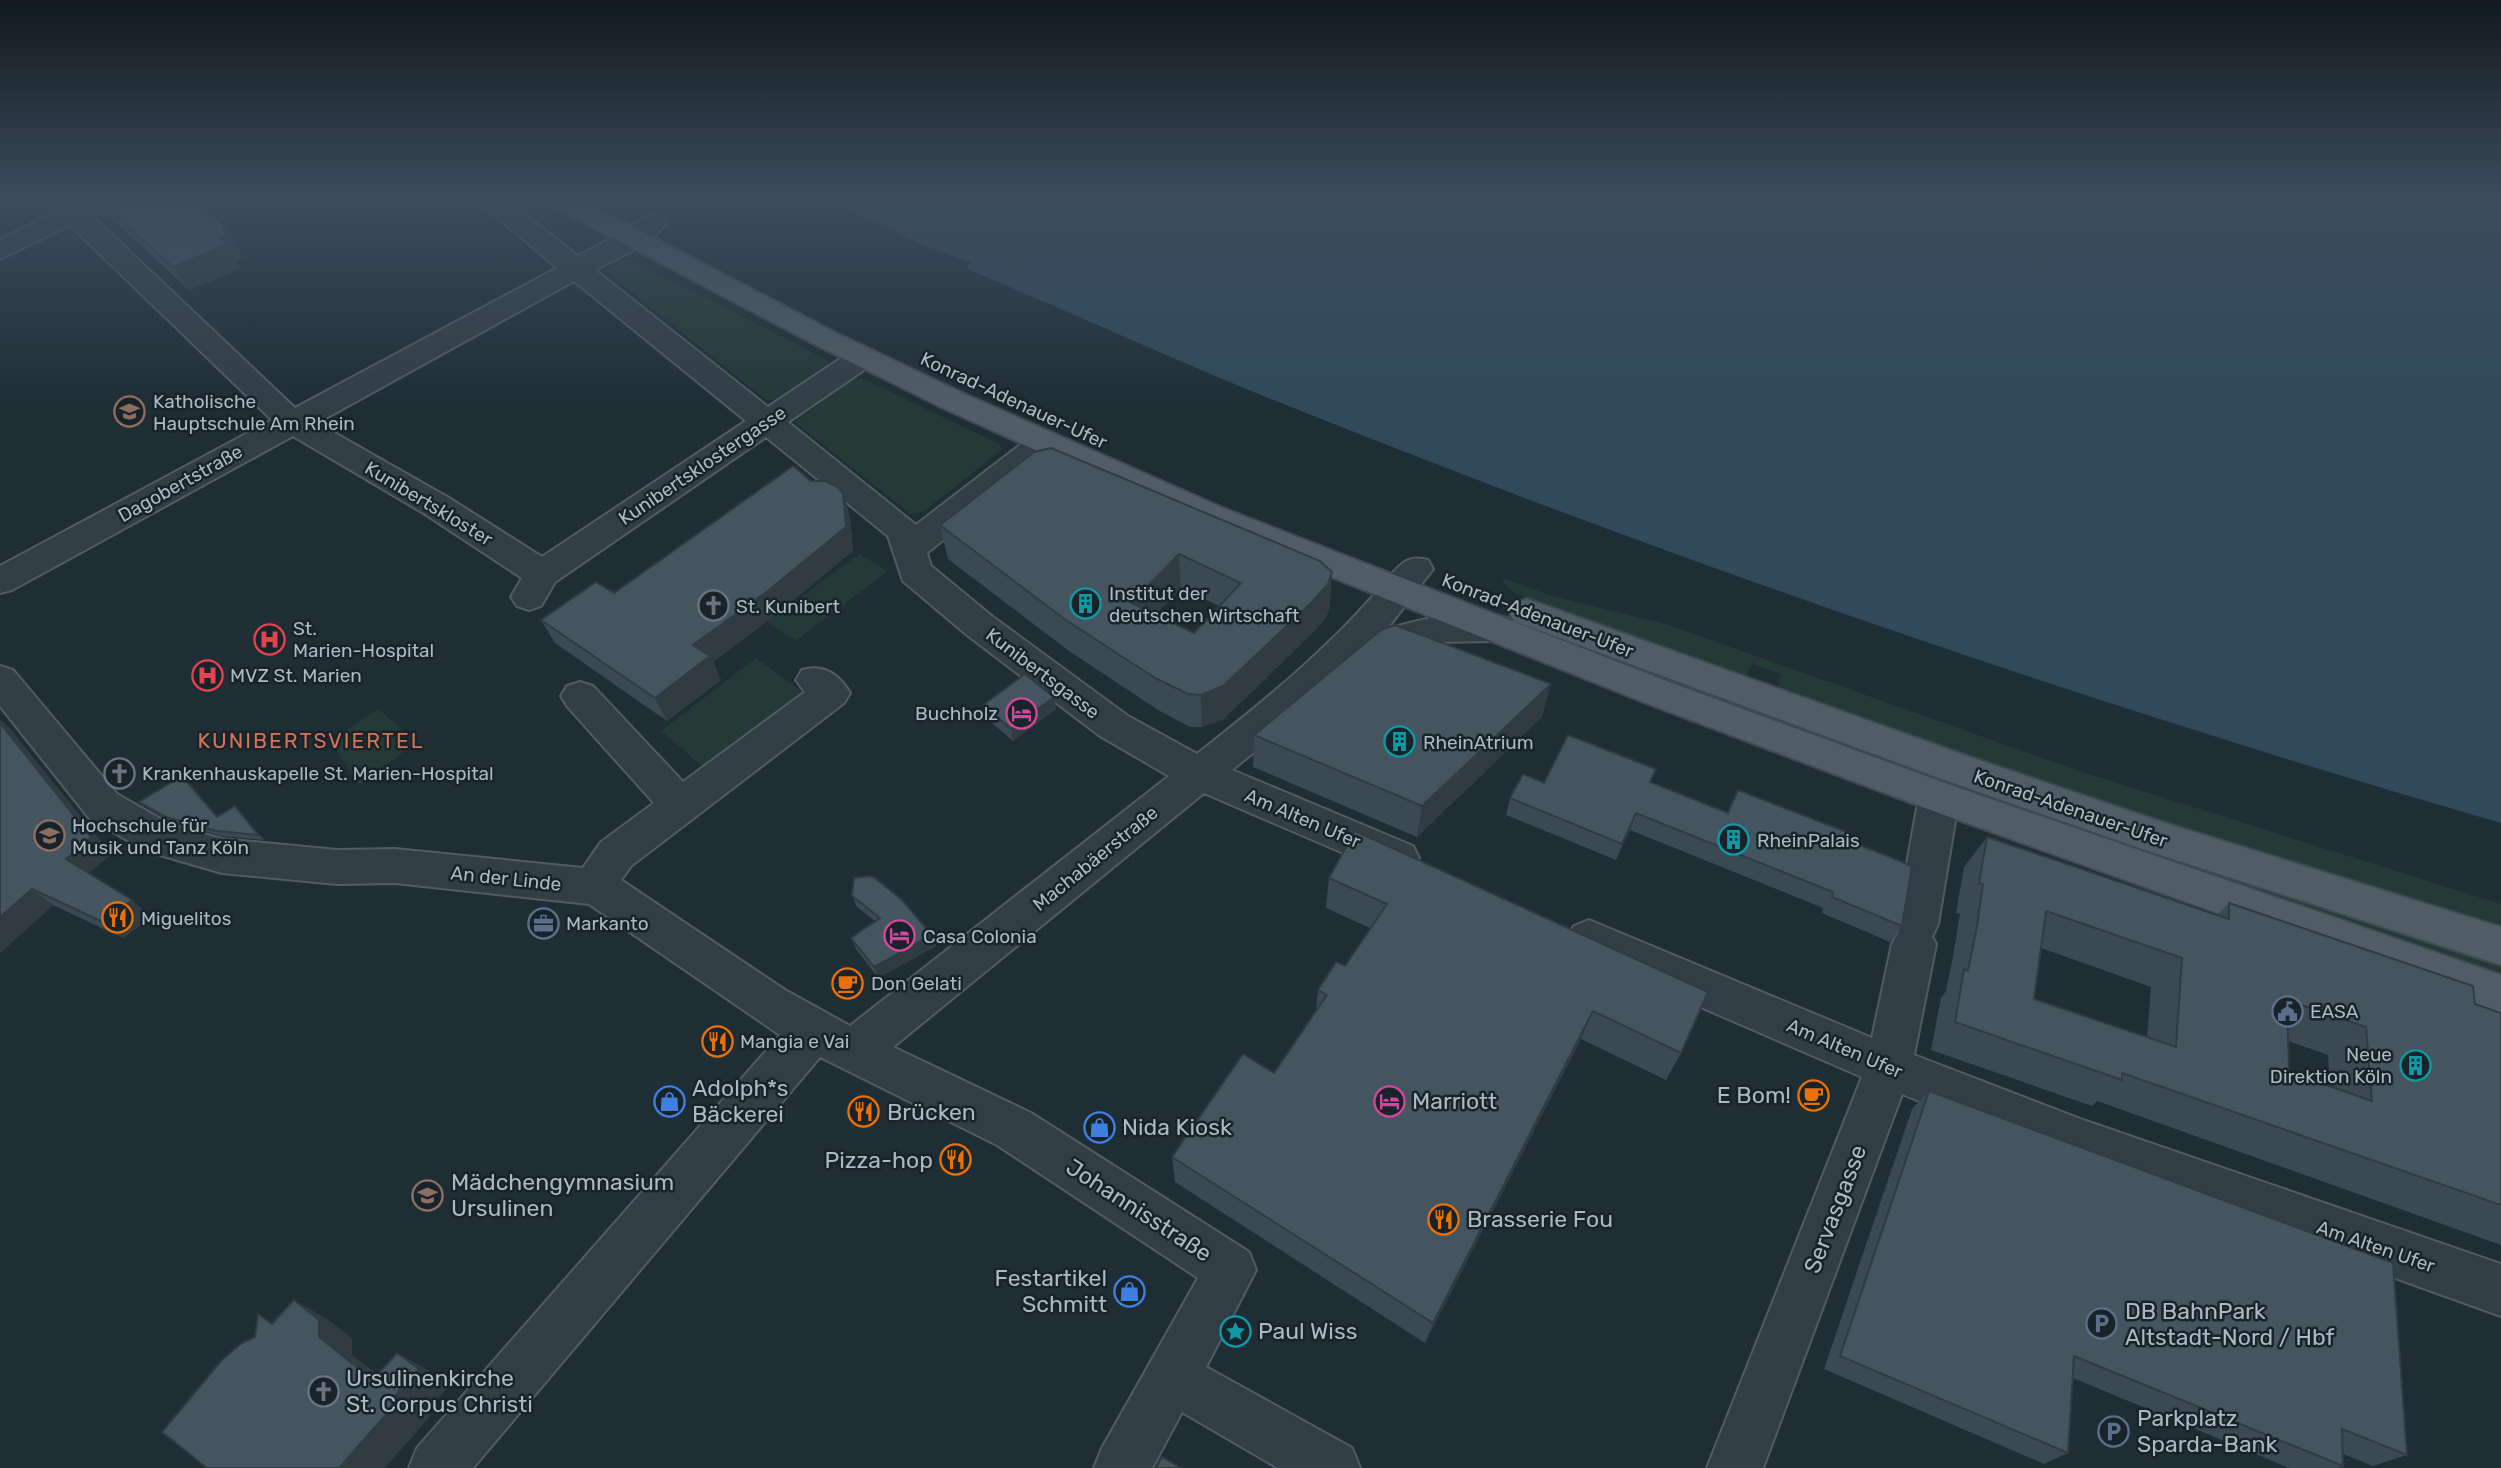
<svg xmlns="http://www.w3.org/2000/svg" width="2501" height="1468" font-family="Rubik,sans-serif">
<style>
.green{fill:#233a36}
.water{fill:#304a5b}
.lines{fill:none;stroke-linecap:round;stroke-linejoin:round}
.minor-casing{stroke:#4f5c64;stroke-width:4}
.major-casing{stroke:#3e4a52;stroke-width:4}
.minor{fill:#323e46;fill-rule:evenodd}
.major{fill:#505d66;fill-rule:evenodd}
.wall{fill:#3a4952;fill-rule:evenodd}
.shaded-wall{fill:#303c42}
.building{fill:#44555f;stroke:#303c42;stroke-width:2;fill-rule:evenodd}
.labels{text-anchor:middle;stroke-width:5;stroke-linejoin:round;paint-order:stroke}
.street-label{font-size:19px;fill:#abb9c3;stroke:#18232a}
.poi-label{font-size:19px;fill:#abb9c3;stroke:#18232a;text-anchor:start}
.neighbourhood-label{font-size:21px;letter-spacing:2px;fill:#d37457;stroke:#18232a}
.near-poi-label{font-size:23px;fill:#abb9c3;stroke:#18232a;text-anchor:start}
.near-street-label{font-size:23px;fill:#abb9c3;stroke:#18232a}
</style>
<rect width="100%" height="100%" fill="#1f2d35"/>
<g class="green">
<path d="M 631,259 L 823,358 L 829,362 L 829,365 L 777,400 L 766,400 L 606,271 L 615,261 Z"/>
<path d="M 854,379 L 864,379 L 997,443 L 1003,449 L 923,512 L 911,514 L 794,422 Z"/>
<path d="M 859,554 L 888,571 L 796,641 L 767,622 Z"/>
<path d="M 1501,577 L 1549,595 L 1666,624 L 2079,771 L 2501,904 L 2501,930 L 2226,846 L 1773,691 L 1776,686 L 1778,686 L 1781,674 L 1752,664 L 1744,681 L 1518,595 L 1507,587 Z"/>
<path d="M 1450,596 L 1827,738 L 2034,810 L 2501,962 L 2501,978 L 1865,757 L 1448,598 Z"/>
<path d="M 756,658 L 804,693 L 704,768 L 661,731 Z"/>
<path d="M 378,709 L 417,741 L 360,786 L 330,741 Z"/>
</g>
<path class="water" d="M 822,198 L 2501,198 L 2501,823 C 2086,703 1677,562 1276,401 C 1172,359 1070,312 967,269 L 970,262 L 923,245 Z"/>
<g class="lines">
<defs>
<g id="minor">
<path d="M 41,198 L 71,198 L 76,202 L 87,198 L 123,198 L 119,204 L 91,215 L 295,408 L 557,268 L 475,198 L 504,198 L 578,256 L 623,232 L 644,217 L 653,215 L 662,217 L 666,223 C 651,245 618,257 595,270 L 768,407 L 852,351 L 863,348 L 874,351 L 878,357 L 874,363 L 788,422 L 916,525 L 1033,435 L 1044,432 L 1055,435 L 1060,442 L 1055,449 L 927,553 L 931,566 L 993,617 L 1128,716 L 1197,754 C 1264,701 1330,648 1385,582 C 1399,566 1406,554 1428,560 L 1433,569 L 1387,629 C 1425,618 1470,607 1510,619 L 1515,628 L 1510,637 L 1497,641 L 1431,642 L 1365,662 L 1356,660 L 1306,709 L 1232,770 L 1413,846 L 1419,858 L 1413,870 L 1398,875 L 1383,870 L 1204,793 L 893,1047 L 1031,1113 L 1249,1252 L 1256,1270 L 1206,1367 L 1352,1448 L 1360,1468 L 1278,1468 L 1182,1412 L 1152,1468 L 1094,1468 L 1102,1448 L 1198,1278 L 997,1145 L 820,1057 L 473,1468 L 409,1468 L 417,1448 L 780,1035 L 589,904 L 395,883 L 337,884 L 222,873 L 146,851 L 89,818 L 0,706 L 0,666 L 13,670 L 117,794 L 171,825 L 222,839 L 337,850 L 395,849 L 583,868 L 601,842 L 654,803 L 567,706 L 561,696 L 567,686 L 580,682 L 593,686 L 683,782 L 805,692 L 796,680 L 802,670 C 823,664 839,674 850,693 L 844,703 L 631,866 L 621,880 L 785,990 L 850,1026 L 1169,776 L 1100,736 L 967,635 L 903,581 L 888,536 L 766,437 L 555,582 L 541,606 L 529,610 L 517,606 L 511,597 L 522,578 L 425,514 L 293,436 L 12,590 L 0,593 L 0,566 L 272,420 L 70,225 L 0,259 L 0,240 L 55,212 ZM 574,281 L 746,421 L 542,557 L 449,498 L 317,423 Z"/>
<path d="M 1939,781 L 1953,786 L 1959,797 L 1938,924 L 1932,937 L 1936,944 L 1914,1055 L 2083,1120 L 2501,1264 L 2501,1316 L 2083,1166 L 1902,1094 L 1763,1468 L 1707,1468 L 1862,1077 L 1574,952 L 1567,939 L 1574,926 L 1589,920 L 1872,1038 L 1892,944 L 1899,931 L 1896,924 L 1919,797 L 1925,786 Z"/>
</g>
<g id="major">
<path d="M 545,198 L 578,198 L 832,331 L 967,395 L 1223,508 L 1669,682 L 1953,786 L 2501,975 L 2501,1015 L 1925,808 L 1643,702 L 1199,524 L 945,409 L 812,343 L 549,204 Z"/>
<path d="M 1527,599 L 1967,756 L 2165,823 L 2501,927 L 2501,965 L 2151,852 L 1939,778 L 1514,621 L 1509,612 L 1514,603 Z"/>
</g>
</defs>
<use href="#minor" class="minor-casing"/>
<use href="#major" class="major-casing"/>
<use href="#minor" class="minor"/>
<use href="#major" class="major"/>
</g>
<g class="wall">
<path d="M 94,198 L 205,198 L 210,205 L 202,206 L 226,228 L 241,251 L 239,252 L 243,257 L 236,260 L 241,269 L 189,290 L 105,213 Z"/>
<path d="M 1034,452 L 1330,606 L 1326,618 L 1308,637 L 1224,719 L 1202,727 L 1190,727 L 1158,710 L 1069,651 L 948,559 L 940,525 ZM 1181,588 L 1219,606 L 1194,633 L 1155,615 Z"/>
<path d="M 843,493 L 850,517 L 853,551 L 774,616 L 713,662 L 721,680 L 667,721 L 555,643 L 541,620 L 614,593 Z"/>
<path d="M 1054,697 L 1056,709 L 1013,741 L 985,717 L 983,705 Z"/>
<path d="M 1542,717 L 1417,837 L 1253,767 L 1254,735 Z"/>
<path d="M 0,720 L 10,729 L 111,854 L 89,873 L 151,917 L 123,938 L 53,905 L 0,953 Z"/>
<path d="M 188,782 L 217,817 L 235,806 L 264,840 L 222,836 L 172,823 L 146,807 L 139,802 Z"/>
<path d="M 1651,782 L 1727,813 L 1738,790 L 1847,840 L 1902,926 L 1890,942 L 1822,913 L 1823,908 L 1630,830 L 1616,860 L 1506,815 L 1510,798 L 1544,783 Z"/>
<path d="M 1355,831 L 1681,1053 L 1666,1080 L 1581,1039 L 1425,1343 L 1175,1182 L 1172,1157 L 1274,1073 L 1316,1010 L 1318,990 L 1345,966 L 1370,928 L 1326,908 L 1329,878 Z"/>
<path d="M 1987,837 L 2217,915 L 2229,903 L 2475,1004 L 2501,1013 L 2501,1245 L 2097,1101 L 2092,1106 L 1931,1050 L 1941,998 L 1946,991 L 1953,956 L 1960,914 L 1956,913 L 1964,867 ZM 2041,948 L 2151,987 L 2147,1037 L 2034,999 ZM 2288,1041 L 2328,1055 L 2330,1087 L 2289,1072 Z"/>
<path d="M 852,896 L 932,935 L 936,946 L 878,978 L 856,949 L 851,938 L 875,921 L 857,907 Z"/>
<path d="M 1929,1091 L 2407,1455 L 2373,1466 L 2343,1454 L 2343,1466 L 2338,1468 L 2289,1468 L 2073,1378 L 2068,1453 L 2044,1464 L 1824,1369 L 1912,1109 Z"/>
</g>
<g class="shaded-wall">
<path d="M 187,198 L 205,198 L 210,205 L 193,207 Z"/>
<path d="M 226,228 L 241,251 L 239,252 L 243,257 L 236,260 L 241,269 L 189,290 L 173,267 L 220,237 L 223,230 Z"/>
<path d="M 843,493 L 850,517 L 853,551 L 774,616 L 713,662 L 721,680 L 667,721 L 655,698 L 693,645 Z"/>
<path d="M 1179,554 L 1181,588 L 1134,636 L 1131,603 Z"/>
<path d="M 1332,572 L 1330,606 L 1326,618 L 1308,637 L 1224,719 L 1202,727 L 1201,695 Z"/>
<path d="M 1551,684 L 1542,717 L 1417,837 L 1422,806 Z"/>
<path d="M 1054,697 L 1056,709 L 1013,741 L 1011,729 Z"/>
<path d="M 0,720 L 10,729 L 111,854 L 87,875 L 66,859 L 0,723 Z"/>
<path d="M 1636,813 L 1630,830 L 1616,860 L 1622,844 Z"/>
<path d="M 32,889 L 53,905 L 0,953 L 0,917 Z"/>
<path d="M 132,900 L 151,917 L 123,938 L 103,922 Z"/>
<path d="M 932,935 L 936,946 L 878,978 L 874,967 Z"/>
<path d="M 1593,1011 L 1581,1039 L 1425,1343 L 1433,1323 Z"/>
<path d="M 294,1300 L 327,1319 L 352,1338 L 352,1355 L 399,1391 L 397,1353 L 428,1370 L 449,1386 L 426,1412 L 431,1415 L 385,1468 L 339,1468 L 373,1380 L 319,1337 Z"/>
</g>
<g class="building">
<path d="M 97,198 L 193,198 L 226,228 L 223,230 L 228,234 L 220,237 L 226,245 L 173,267 Z"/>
<path d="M 1051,448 L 1320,561 L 1332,572 L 1328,584 L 1310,604 L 1223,686 L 1201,695 L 1188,694 L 1155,678 L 1063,618 L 940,525 L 1034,452 ZM 1179,554 L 1241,583 L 1194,633 L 1131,603 Z"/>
<path d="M 793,466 L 811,481 L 825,481 L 836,486 L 843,493 L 846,527 L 765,593 L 693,645 L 710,656 L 655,698 L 541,620 L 596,582 L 614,593 Z"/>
<path d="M 1395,625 L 1551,684 L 1422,806 L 1254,735 L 1381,630 Z"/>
<path d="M 1025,674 L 1054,697 L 1011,729 L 983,705 Z"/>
<path d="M 0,723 L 91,837 L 66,859 L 132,900 L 103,922 L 32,889 L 0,917 Z"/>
<path d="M 1568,735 L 1656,769 L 1650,782 L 1728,813 L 1738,790 L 1849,833 L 1847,840 L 1912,866 L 1902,926 L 1832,897 L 1833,892 L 1636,813 L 1622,844 L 1510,798 L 1523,774 L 1544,783 Z"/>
<path d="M 182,776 L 217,817 L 235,806 L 258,835 L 217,831 L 166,817 L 139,802 Z"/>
<path d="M 1355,831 L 1708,992 L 1681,1053 L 1593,1011 L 1433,1323 L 1172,1157 L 1243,1054 L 1274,1073 L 1327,995 L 1318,990 L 1336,962 L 1345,966 L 1387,904 L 1329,878 Z"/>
<path d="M 1987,837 L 2229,919 L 2229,903 L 2473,986 L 2475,1004 L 2501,1013 L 2501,1205 L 2122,1073 L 2122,1080 L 1955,1022 L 1964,969 L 1968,971 L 1977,926 L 1983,884 L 1979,883 ZM 2046,911 L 2182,958 L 2176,1047 L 2034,999 ZM 2287,1000 L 2366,1027 L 2372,1101 L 2289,1072 Z"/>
<path d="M 870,876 L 875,878 L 902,900 L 932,935 L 874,967 L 851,938 L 880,918 L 852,896 L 854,878 Z"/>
<path d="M 1929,1091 L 2393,1263 L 2407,1455 L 2342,1429 L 2343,1466 L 2074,1356 L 2068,1453 L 1840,1356 Z"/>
<path d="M 294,1300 L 319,1320 L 319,1337 L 373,1380 L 397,1353 L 419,1369 L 395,1396 L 399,1400 L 339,1468 L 207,1468 L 162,1432 L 222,1360 L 242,1343 L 255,1337 L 258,1314 L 272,1324 Z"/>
<path d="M 1162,1457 L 1181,1468 L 1156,1468 Z"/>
</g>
<linearGradient id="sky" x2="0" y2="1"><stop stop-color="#11191d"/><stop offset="0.49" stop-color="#3c4c5c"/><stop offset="1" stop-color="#3c4c5c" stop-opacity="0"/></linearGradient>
<rect width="2501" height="404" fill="url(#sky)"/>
<defs>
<symbol id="school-ring" viewBox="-11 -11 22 22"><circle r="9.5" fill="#18232a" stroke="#8d6e63" stroke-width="1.5"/><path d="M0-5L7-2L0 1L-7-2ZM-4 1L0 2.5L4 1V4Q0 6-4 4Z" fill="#8d6e63"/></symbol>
<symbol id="building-ring" viewBox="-11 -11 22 22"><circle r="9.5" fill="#18232a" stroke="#0f9aa8" stroke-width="1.5"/><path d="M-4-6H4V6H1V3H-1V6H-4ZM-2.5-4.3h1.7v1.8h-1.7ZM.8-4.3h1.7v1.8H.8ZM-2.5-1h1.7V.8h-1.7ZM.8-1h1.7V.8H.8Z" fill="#0f9aa8"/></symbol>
<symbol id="church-ring" viewBox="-11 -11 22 22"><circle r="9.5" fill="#18232a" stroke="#6b7280" stroke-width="1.5"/><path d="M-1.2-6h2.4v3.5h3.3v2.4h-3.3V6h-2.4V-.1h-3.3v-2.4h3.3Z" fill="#6b7280"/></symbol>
<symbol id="hospital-ring" viewBox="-11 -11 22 22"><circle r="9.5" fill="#18232a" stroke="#e0444e" stroke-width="1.5"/><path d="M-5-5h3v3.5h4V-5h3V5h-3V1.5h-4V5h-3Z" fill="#e0444e"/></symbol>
<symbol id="hotel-ring" viewBox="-11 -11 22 22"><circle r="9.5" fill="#18232a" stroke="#d1479c" stroke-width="1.5"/><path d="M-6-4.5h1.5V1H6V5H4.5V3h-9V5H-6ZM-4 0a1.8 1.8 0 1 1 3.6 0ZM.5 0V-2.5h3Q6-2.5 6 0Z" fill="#d1479c"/></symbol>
<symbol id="university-ring" viewBox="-11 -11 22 22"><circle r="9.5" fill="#18232a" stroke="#8d6e63" stroke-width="1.5"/><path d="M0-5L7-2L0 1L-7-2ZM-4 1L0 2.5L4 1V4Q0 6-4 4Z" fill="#8d6e63"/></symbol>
<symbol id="restaurant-ring" viewBox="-11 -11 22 22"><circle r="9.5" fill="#18232a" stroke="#e8710a" stroke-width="1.5"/><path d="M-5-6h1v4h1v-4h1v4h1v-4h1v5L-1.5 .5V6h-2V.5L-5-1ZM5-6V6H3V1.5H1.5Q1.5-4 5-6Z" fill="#e8710a"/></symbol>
<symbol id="office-ring" viewBox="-11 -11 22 22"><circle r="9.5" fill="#18232a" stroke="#5c6f8a" stroke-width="1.5"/><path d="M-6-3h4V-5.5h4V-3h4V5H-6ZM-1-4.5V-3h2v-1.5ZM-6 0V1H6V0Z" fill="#5c6f8a"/></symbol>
<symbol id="cafe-ring" viewBox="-11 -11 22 22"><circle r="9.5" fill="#18232a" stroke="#e8710a" stroke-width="1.5"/><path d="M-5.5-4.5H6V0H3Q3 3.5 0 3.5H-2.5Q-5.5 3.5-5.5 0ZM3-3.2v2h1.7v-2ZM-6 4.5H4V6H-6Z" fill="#e8710a"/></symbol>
<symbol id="civic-ring" viewBox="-11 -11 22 22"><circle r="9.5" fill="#18232a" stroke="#5c6f8a" stroke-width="1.5"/><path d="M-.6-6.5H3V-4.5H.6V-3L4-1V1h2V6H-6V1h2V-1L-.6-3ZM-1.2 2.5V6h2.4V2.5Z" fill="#5c6f8a"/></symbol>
<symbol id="shop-ring" viewBox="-11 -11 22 22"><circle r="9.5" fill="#18232a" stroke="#3f7fe0" stroke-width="1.5"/><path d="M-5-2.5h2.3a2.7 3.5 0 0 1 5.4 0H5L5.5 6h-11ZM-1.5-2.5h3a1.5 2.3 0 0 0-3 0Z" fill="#3f7fe0"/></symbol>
<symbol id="parking-ring" viewBox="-11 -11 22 22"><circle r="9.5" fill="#18232a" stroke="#5c6f8a" stroke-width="1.5"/><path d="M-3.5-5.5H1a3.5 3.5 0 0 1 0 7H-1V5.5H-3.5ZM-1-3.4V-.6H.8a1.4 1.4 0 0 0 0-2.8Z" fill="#5c6f8a"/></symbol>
<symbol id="sight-ring" viewBox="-11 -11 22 22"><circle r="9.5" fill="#18232a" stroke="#0f9aa8" stroke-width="1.5"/><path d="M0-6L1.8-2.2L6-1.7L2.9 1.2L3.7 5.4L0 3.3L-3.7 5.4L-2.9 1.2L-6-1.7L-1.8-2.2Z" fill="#0f9aa8"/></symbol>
</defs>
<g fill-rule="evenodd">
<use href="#school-ring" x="112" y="394" width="35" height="35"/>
<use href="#building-ring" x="1068" y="586" width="35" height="35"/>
<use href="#church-ring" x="696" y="588" width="35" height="35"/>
<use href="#hospital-ring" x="252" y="622" width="35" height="35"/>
<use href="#hospital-ring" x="190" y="658" width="35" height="35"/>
<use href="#hotel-ring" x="1004" y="696" width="35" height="35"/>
<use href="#building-ring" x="1382" y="724" width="35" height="35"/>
<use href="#church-ring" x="102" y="756" width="35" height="35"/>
<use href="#university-ring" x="32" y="818" width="35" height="35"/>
<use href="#building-ring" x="1716" y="822" width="35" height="35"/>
<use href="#restaurant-ring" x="100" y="900" width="35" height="35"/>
<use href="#office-ring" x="526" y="906" width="35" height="35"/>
<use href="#hotel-ring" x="882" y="918" width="35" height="35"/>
<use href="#cafe-ring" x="830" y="966" width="35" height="35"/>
<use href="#civic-ring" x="2270" y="994" width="35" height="35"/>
<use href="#restaurant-ring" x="700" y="1024" width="35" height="35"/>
<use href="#building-ring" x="2398" y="1048" width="35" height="35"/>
<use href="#cafe-ring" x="1796" y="1078" width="35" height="35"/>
<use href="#shop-ring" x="652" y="1084" width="35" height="35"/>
<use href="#hotel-ring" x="1372" y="1084" width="35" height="35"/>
<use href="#restaurant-ring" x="846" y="1094" width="35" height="35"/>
<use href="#shop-ring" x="1082" y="1110" width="35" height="35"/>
<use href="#restaurant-ring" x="938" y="1142" width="35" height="35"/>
<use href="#school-ring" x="410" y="1178" width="35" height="35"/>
<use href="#restaurant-ring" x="1426" y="1202" width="35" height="35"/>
<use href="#shop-ring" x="1112" y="1274" width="35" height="35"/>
<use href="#parking-ring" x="2084" y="1306" width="35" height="35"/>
<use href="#sight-ring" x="1218" y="1314" width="35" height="35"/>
<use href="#church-ring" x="306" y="1374" width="35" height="35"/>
<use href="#parking-ring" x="2096" y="1414" width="35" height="35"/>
</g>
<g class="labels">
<g class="street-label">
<text transform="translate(1014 400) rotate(25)" y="7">Konrad-Adenauer-Ufer</text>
<text transform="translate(702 465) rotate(-34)" y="7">Kunibertsklostergasse</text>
<text transform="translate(180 483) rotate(-29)" y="7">Dagobertstraße</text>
<text transform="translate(429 503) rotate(31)" y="7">Kunibertskloster</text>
<text transform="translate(1538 615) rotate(21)" y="7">Konrad-Adenauer-Ufer</text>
<text transform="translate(1043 673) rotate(37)" y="7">Kunibertsgasse</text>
<text transform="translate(2071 808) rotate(19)" y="7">Konrad-Adenauer-Ufer</text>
<text transform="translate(1303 818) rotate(23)" y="7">Am Alten Ufer</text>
<text transform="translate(1095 858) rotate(-39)" y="7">Machabäerstraße</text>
<text transform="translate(506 878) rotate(6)" y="7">An der Linde</text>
<text transform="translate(1845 1048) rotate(23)" y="7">Am Alten Ufer</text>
<text transform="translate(2376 1246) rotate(19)" y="7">Am Alten Ufer</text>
</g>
<g class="poi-label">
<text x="153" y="408">Katholische<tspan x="153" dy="22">Hauptschule Am Rhein</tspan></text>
<text x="1109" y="600">Institut der<tspan x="1109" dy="22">deutschen Wirtschaft</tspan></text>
<text x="736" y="613">St. Kunibert</text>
<text x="293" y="635">St.<tspan x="293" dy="22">Marien-Hospital</tspan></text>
<text x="230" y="682">MVZ St. Marien</text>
<text x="998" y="720" text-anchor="end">Buchholz</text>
<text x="1423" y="749">RheinAtrium</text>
<text x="142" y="780">Krankenhauskapelle St. Marien-Hospital</text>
<text x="72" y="832">Hochschule für<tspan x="72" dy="22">Musik und Tanz Köln</tspan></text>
<text x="1757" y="847">RheinPalais</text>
<text x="141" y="925">Miguelitos</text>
<text x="566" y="930">Markanto</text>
<text x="923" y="943">Casa Colonia</text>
<text x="871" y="990">Don Gelati</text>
<text x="2310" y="1018">EASA</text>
<text x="740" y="1048">Mangia e Vai</text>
<text x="2392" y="1061" text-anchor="end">Neue<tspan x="2392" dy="22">Direktion Köln</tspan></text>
</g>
<g class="neighbourhood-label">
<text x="311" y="748">KUNIBERTSVIERTEL</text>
</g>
<g class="near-poi-label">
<text x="692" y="1096">Adolph*s<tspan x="692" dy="26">Bäckerei</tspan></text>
<text x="1791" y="1103" text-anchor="end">E Bom!</text>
<text x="1412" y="1109">Marriott</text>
<text x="887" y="1120">Brücken</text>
<text x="1122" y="1135">Nida Kiosk</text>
<text x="933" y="1168" text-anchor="end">Pizza-hop</text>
<text x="451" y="1190">Mädchengymnasium<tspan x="451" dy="26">Ursulinen</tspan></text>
<text x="1467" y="1227">Brasserie Fou</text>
<text x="1107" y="1286" text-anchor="end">Festartikel<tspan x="1107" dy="26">Schmitt</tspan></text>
<text x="2125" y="1319">DB BahnPark<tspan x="2125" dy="26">Altstadt-Nord / Hbf</tspan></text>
<text x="1258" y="1339">Paul Wiss</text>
<text x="346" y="1386">Ursulinenkirche<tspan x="346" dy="26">St. Corpus Christi</tspan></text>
<text x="2137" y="1426">Parkplatz<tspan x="2137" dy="26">Sparda-Bank</tspan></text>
</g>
<g class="near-street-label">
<text transform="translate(1835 1209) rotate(-69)" y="8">Servasgasse</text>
<text transform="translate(1139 1210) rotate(33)" y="8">Johannisstraße</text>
</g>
</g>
</svg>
